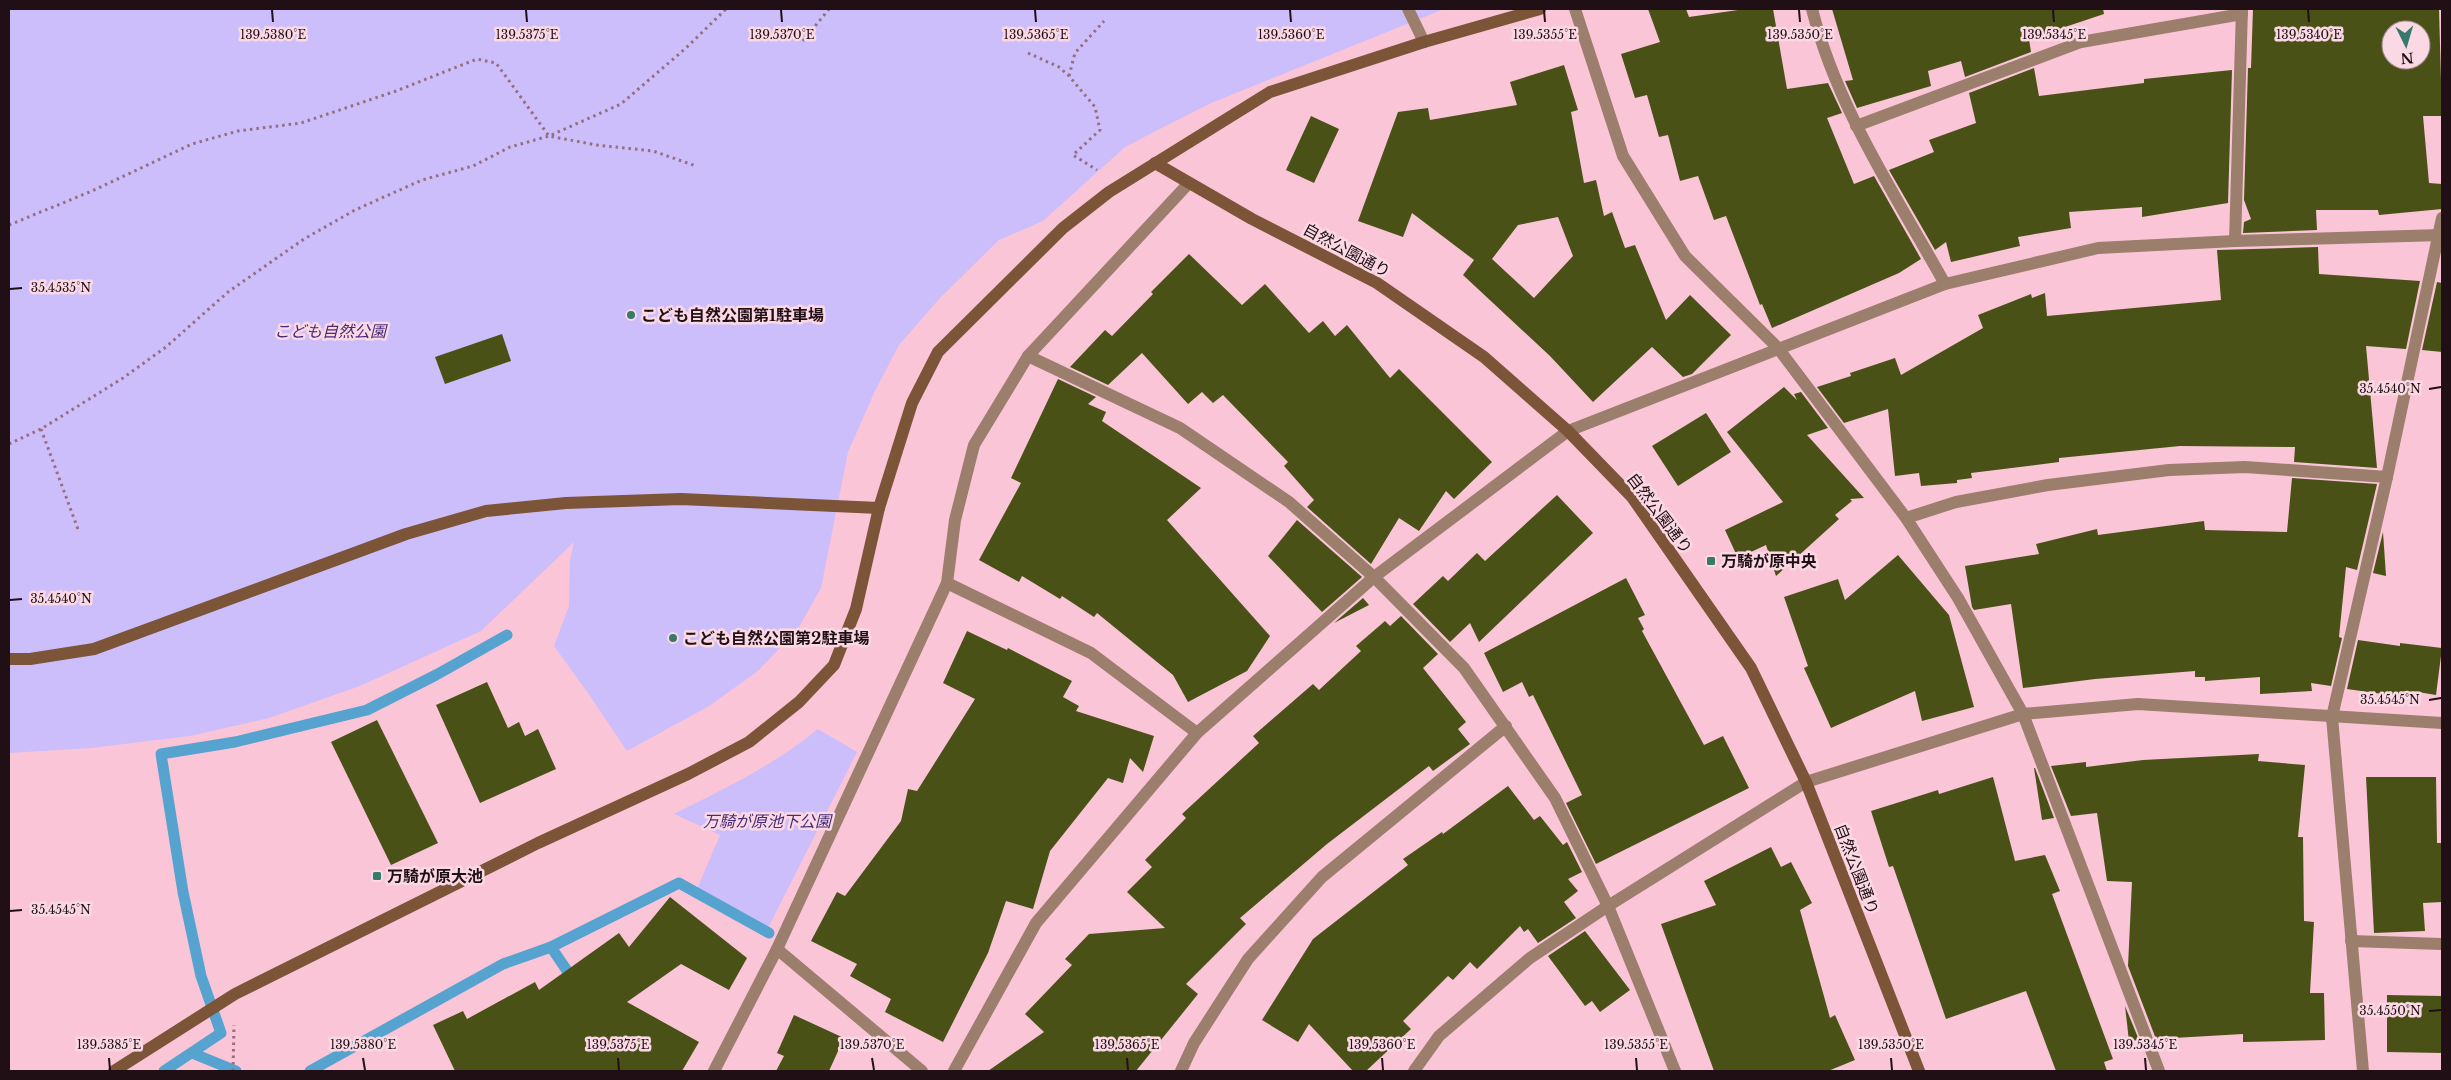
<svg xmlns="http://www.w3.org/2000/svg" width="2451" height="1080" font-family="'Libre Baskerville','Noto Sans JP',serif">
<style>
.green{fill:#ccbdfb}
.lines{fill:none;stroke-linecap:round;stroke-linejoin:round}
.stream{stroke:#56a3cf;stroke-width:11}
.building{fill:#4a5117;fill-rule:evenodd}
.path{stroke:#946f7d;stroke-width:3;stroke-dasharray:2.5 4;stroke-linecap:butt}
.lane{stroke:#9b7e6b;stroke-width:12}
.street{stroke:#9b7e6b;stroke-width:12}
.secondary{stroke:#7c5438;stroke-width:12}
.ticks{fill:none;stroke:#210f16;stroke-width:2}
.poi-dot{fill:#387a6a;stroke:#fad9e4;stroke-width:2}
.labels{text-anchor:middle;stroke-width:5;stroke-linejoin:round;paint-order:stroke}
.street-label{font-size:16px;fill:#210f16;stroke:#fad9e4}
.poi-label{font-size:16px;font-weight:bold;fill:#210f16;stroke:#fad9e4;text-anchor:start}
.park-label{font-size:16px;font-style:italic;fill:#472b7b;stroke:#fad9e4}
.ticks-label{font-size:12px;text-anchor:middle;fill:#210f16;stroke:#fad9e4;stroke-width:5;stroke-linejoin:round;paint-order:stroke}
</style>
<rect width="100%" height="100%" fill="#fbc5d8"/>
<g class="green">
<path d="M 9,9 L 1444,9 L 1211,103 L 1148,135 L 1125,147 L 1043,221 L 999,240 L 940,298 L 899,345 L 875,391 L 848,452 L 821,588 L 798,629 L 758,671 L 709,706 L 627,751 L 590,696 L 554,646 L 569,606 L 570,560 L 574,542 L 481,631 L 360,686 L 269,718 L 190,736 L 91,748 L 9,753 Z"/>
<path d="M 818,729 L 857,752 L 768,928 L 697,889 L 720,835 L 674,814 C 724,789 774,765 818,729 Z"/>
</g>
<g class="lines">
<g class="stream">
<path d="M 551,947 L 574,981"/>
<path d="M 192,1053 L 236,1071"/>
<path d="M 164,1071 L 221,1033 L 201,976 L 183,892 L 161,754 L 235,742 L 367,710 L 436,675 L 507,635"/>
<path d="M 310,1071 L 503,964 L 551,947 L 679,883 L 769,933"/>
</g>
</g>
<g class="building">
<path d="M 1648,9 L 1686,9 L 1689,17 L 1745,9 L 1773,9 L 1787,89 L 1828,83 L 1842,113 L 1827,118 L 1854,184 L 1874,176 L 1921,259 L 1899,273 L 1772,328 L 1762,304 L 1760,305 L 1726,216 L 1714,220 L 1698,176 L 1680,181 L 1668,135 L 1659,137 L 1647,95 L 1635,98 L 1621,54 L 1660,42 Z"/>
<path d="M 1832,9 L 2103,9 L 2104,14 L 2029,39 L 2031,52 L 1965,77 L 1961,61 L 1928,71 L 1931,86 L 1857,108 L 1845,81 L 1853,80 Z"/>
<path d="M 2253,9 L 2439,9 L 2442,116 L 2423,116 L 2429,183 L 2442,184 L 2442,209 L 2379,215 L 2378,210 L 2316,210 L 2317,230 L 2243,233 L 2244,222 L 2251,219 L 2244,200 L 2248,68 L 2251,68 ZM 2391,30 L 2421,30 L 2421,60 L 2391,60 Z"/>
<path d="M 1564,65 L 1578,110 L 1571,112 L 1584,183 L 1596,180 L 1604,216 L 1612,212 L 1625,248 L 1635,245 L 1666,320 L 1690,295 L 1731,335 L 1692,374 L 1683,377 L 1652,347 L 1593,402 L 1550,356 L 1463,275 L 1474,260 L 1412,213 L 1403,237 L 1358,221 L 1398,112 L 1428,108 L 1430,120 L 1517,105 L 1510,82 ZM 1558,217 L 1573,256 L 1534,298 L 1492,259 L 1518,225 Z"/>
<path d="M 2034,68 L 2039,96 L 2144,83 L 2144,79 L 2232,70 L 2228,203 L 2142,217 L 2142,207 L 2069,212 L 2071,228 L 2018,237 L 2020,246 L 1951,262 L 1946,242 L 1935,250 L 1889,170 L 1934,152 L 1929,140 L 1976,123 L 1969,93 Z"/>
<path d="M 1311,116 L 1339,129 L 1314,183 L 1286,170 Z"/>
<path d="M 2318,247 L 2319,274 L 2420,281 L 2406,349 L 2366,346 L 2377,468 L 2294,462 L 2295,447 L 2180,446 L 2059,458 L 2059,462 L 1971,473 L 1972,478 L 1957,480 L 1957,483 L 1921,486 L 1919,473 L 1895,476 L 1888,409 L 1844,423 L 1817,387 L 1851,376 L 1850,373 L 1895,358 L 1901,375 L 1983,328 L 1978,315 L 2031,294 L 2032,298 L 2045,293 L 2047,316 L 2221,300 L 2217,250 Z"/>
<path d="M 1189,254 L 1242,305 L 1265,284 L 1309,333 L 1323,321 L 1335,336 L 1347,325 L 1390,378 L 1399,369 L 1492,462 L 1454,499 L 1446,491 L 1419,531 L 1399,518 L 1371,564 L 1307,507 L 1314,500 L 1284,466 L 1288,462 L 1223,395 L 1213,403 L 1202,392 L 1188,404 L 1142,353 L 1108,385 L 1070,367 L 1105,330 L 1112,336 L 1153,294 L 1151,292 Z"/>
<path d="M 2437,282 L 2442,283 L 2442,352 L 2422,350 Z"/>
<path d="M 502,334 L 511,361 L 445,384 L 435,357 Z"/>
<path d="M 1058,379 L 1096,397 L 1088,404 L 1106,412 L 1102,421 L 1201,488 L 1167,520 L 1270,636 L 1247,671 L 1188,702 L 1173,675 L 1097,613 L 1094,617 L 1062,596 L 1060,599 L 1022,576 L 1019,582 L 979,560 L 1021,483 L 1011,478 Z"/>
<path d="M 1784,387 L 1797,400 L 1794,394 L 1801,392 L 1828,428 L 1807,435 L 1864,498 L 1850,499 L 1852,501 L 1835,515 L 1839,519 L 1776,576 L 1766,545 L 1738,558 L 1725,530 L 1783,502 L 1727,432 Z"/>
<path d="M 1706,413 L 1731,452 L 1678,486 L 1652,446 Z"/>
<path d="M 2292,478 L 2377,484 L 2357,570 L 2346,567 L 2339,637 L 2342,638 L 2331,686 L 2311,683 L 2312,691 L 2260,694 L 2260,677 L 2205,681 L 2205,677 L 2195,677 L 2195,671 L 2095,679 L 2023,688 L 2011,604 L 1974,610 L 1972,607 L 1965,566 L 2039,554 L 2036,544 L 2097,529 L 2098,535 L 2204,521 L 2205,530 L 2287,532 Z"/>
<path d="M 1557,495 L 1593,533 L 1479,642 L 1470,623 L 1450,642 L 1413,604 L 1443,576 L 1448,581 L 1477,553 L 1485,561 Z"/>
<path d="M 1297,520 L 1362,577 L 1322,612 L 1268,556 Z"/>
<path d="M 2383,532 L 2386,576 L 2373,573 Z"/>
<path d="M 1898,555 L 1949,615 L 1974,707 L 1922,721 L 1915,691 L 1831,728 L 1804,668 L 1808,666 L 1784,597 L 1838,579 L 1845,600 Z"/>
<path d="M 1626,578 L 1645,615 L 1638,618 L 1644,629 L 1642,631 L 1704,745 L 1723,736 L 1749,788 L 1596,864 L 1566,803 L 1582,795 L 1533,695 L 1529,697 L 1522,682 L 1503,692 L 1484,653 Z"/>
<path d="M 1363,598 L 1369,605 L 1334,623 Z"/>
<path d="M 1401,616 L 1438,654 L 1423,668 L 1466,722 L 1458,729 L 1470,744 L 1433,771 L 1429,766 L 1327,844 L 1240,918 L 1246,924 L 1186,984 L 1198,994 L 1136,1071 L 988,1071 L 1044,1032 L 1025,1014 L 1072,965 L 1065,959 L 1089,934 L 1165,928 L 1127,892 L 1152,867 L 1145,860 L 1186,818 L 1182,814 L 1259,743 L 1253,736 L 1313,684 L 1319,690 L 1361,651 L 1356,646 L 1385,621 L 1390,626 Z"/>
<path d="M 967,631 L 1007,650 L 1008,648 L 1072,681 L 1063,697 L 1079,706 L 1076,711 L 1154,736 L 1143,772 L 1130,758 L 1123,783 L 1108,778 L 1050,851 L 1033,909 L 1006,901 L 988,953 L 943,1042 L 885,1012 L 891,999 L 850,976 L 857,964 L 811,941 L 837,892 L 845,896 L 901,821 L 908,789 L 917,791 L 975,699 L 943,683 Z"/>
<path d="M 2358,640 L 2400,646 L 2400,643 L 2442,648 L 2436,695 L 2412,691 L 2411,698 L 2347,689 Z"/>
<path d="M 487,682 L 508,728 L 519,722 L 525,736 L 538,729 L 556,769 L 480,803 L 436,705 Z"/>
<path d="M 377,720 L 438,843 L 391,865 L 331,742 Z"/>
<path d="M 2259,754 L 2258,761 L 2305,765 L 2298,837 L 2303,837 L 2304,921 L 2314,922 L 2310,993 L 2324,993 L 2325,1040 L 2243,1042 L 2243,1034 L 2156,1039 L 2128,966 L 2132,882 L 2107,881 L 2097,813 L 2071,816 L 2051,766 L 2086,762 L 2086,767 L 2143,760 Z"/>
<path d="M 2034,768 L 2035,768 L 2054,818 L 2042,820 Z"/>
<path d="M 1993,777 L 2015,861 L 2045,855 L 2060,891 L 2052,894 L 2113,1059 L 2104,1062 L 2107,1071 L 2056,1071 L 2026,991 L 1946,1019 L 1893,866 L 1889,867 L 1871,811 L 1938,790 L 1939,794 Z"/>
<path d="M 2366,777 L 2436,777 L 2437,843 L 2442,843 L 2442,902 L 2423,903 L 2425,931 L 2374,933 Z"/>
<path d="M 1508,786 L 1534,820 L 1540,816 L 1563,845 L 1567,842 L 1582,872 L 1568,879 L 1578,891 L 1564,902 L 1576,918 L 1538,943 L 1528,929 L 1524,932 L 1520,926 L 1477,969 L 1470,962 L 1453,980 L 1448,976 L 1403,1021 L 1411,1029 L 1366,1071 L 1353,1071 L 1309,1024 L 1298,1042 L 1262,1020 L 1313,939 L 1408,865 L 1403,859 L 1442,832 L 1443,834 Z"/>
<path d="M 1771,847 L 1781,867 L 1791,862 L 1812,903 L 1800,910 L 1830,1018 L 1835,1015 L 1855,1060 L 1828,1071 L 1714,1071 L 1661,924 L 1716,905 L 1704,881 Z"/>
<path d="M 670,897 L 747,958 L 729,990 L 681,964 L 627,1002 L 699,1042 L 682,1071 L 455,1071 L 433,1025 L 463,1011 L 467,1019 L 535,982 L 539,990 L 619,933 L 629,947 Z"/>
<path d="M 1585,931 L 1630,990 L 1600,1012 L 1592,1001 L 1585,1006 L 1548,956 Z"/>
<path d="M 2387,995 L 2442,996 L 2442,1053 L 2387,1052 Z"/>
<path d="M 2125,1006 L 2139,1040 L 2129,1041 Z"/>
<path d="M 794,1015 L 844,1038 L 829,1071 L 776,1071 L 784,1056 L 777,1053 Z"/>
</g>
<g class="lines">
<g class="path">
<path d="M 803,41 L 829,9"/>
<path d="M 1028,53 L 1059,67 L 1069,76 L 1095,107 L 1100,130 L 1073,155 L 1097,170"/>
<path d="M 1069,76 L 1075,53 L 1104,21"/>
<path d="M 9,225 L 92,191 L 192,144 L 238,131 L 301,123 L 396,91 L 477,59 L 496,63 L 549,136 L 596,145 L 653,151 L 696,166"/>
<path d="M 41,429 L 79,532"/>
<path d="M 9,444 L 41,429 L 123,378 L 166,347 L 228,292 L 304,239 L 355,210 L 422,180 L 473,166 L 510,147 L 549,136 L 621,104 L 686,48 L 726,9"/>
<path d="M 233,1071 L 234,1025"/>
</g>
<path class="lane" d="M 1408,9 L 1424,42"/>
<g class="street">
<path d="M 1575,9 L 1623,156 L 1685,256 L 1778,348 L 1906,518 L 1958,598 L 2023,714 L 2159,1071"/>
<path d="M 1812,9 C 1837,108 1896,196 1945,284"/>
<path d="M 1856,126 L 2081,42 L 2242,14"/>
<path d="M 2235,241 L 2242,9"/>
<path d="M 1028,356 L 1180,428 L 1289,502 L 1374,577 L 1464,668 L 1555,798 L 1608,906 L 1675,1071"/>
<path d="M 1906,518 L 1956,502 L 2048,485 L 2169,470 L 2245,467 L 2387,477"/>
<path d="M 947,583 L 1091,653 L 1197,733"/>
<path d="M 2351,941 L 2442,944"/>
<path d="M 777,949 L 922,1071"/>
<path d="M 714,1071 L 777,949 L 947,583 L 955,520 L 974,445 L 1028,356 L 1188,184"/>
<path d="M 954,1071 L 1036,923 L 1197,733 L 1374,577 L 1568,431 L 1945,284 L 2098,248 L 2235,241 L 2442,235"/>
<path d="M 1181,1071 L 1194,1043 L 1248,959 L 1322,877 L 1506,726"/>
<path d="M 1414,1071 L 1439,1036 L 1530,958 L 1608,906 L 1806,782 L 2023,714 L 2138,704 L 2442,723"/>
<path d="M 2363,1071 L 2332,717 L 2387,477 L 2442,218"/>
</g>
<g class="secondary">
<path d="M 1155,163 L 1252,219 L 1377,283 L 1484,357 L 1568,431 L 1632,497 L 1751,668 L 1806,782 L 1919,1071"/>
<path d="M 9,659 L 30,659 L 94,649 L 406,534 L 486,511 L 566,503 L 681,499 L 879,508"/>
<path d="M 114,1071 L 235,994 L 538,843 L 688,774 L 749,742 L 799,702 L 834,665 L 856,609 L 879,508 L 912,403 L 938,352 L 1063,228 L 1109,192 L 1270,92 L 1424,42 L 1540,9"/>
</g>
</g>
<path class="ticks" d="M 272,10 L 273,22M 526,10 L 527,22M 781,10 L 782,22M 1035,10 L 1036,22M 1290,10 L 1291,22M 1544,10 L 1545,22M 1799,10 L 1800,22M 2053,10 L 2054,22M 2308,10 L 2309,22M 10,289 L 22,288M 2429,389 L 2441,387M 10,600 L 22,599M 2429,700 L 2441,698M 10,911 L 22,910M 2429,1011 L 2441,1010M 109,1058 L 110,1070M 363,1058 L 365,1070M 618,1058 L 619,1070M 872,1058 L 874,1070M 1127,1058 L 1128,1070M 1382,1058 L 1383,1070M 1636,1058 L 1637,1070M 1891,1058 L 1892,1070M 2145,1058 L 2146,1070"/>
<g class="poi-dot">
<circle cx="631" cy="315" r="5"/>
<rect x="1706" y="556" width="10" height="10" rx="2.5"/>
<circle cx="673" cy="638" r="5"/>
<rect x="372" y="871" width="10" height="10" rx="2.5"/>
</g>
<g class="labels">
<g class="street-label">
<text transform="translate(1347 250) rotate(28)" y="6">自然公園通り</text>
<text transform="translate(1660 513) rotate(53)" y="6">自然公園通り</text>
<text transform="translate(1857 869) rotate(69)" y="6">自然公園通り</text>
</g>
<g class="poi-label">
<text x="641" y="321">こども自然公園第1駐車場</text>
<text x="1721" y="567">万騎が原中央</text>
<text x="683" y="644">こども自然公園第2駐車場</text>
<text x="387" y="882">万騎が原大池</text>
</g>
<g class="park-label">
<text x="330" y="337">こども自然公園</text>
<text x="767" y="827">万騎が原池下公園</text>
</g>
</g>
<g class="ticks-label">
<text x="273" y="39">139.5380°E</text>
<text x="527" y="39">139.5375°E</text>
<text x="782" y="39">139.5370°E</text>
<text x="1036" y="39">139.5365°E</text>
<text x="1291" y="39">139.5360°E</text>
<text x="1545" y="39">139.5355°E</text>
<text x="1800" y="39">139.5350°E</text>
<text x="2054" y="39">139.5345°E</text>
<text x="2309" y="39">139.5340°E</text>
<text x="61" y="292">35.4535°N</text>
<text x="2390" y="393">35.4540°N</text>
<text x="61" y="603">35.4540°N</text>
<text x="2390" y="704">35.4545°N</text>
<text x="61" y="914">35.4545°N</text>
<text x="2390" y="1015">35.4550°N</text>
<text x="109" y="1049">139.5385°E</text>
<text x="363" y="1049">139.5380°E</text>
<text x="618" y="1049">139.5375°E</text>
<text x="872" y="1049">139.5370°E</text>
<text x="1127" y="1049">139.5365°E</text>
<text x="1382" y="1049">139.5360°E</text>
<text x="1636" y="1049">139.5355°E</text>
<text x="1891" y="1049">139.5350°E</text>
<text x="2145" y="1049">139.5345°E</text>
</g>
<rect width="2451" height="1080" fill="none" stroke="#210f16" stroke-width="20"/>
<g transform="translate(2406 45) rotate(175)"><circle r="24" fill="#fad9e4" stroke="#a38892"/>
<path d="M0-4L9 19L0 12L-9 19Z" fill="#387a6a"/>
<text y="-8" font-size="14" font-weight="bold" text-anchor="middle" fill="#210f16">N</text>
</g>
</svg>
